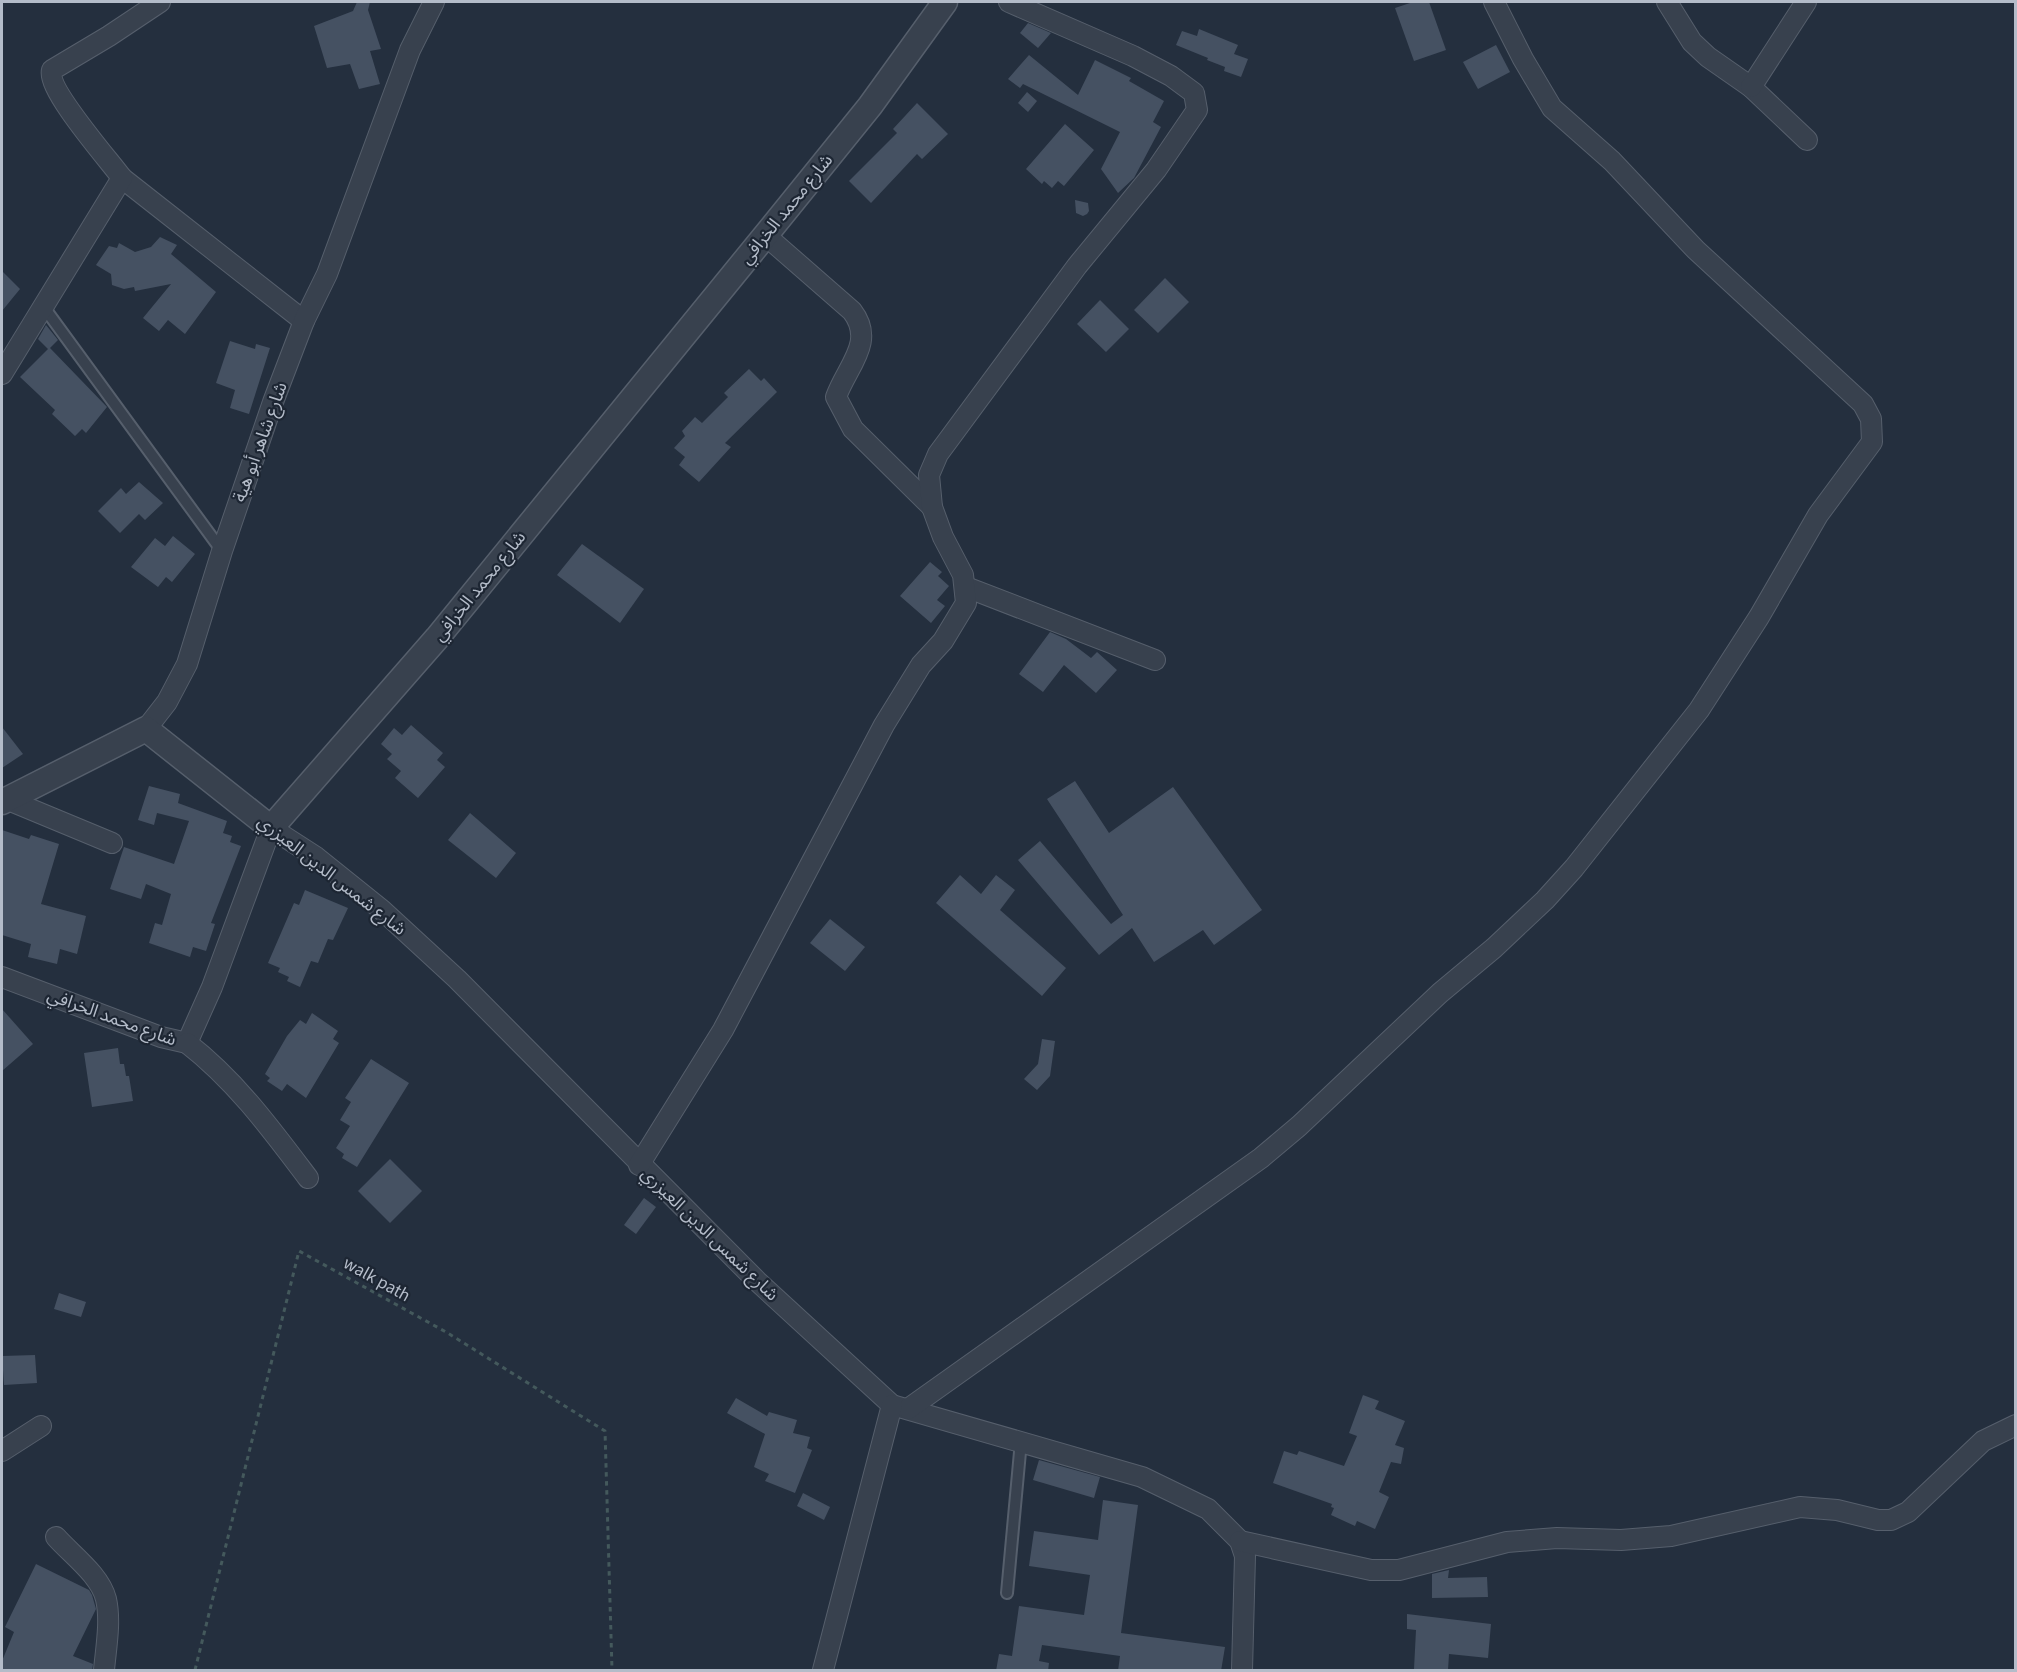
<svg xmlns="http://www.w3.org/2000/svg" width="2017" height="1672" font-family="'Source Sans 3','Noto Sans Arabic',sans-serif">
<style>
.building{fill:#455162}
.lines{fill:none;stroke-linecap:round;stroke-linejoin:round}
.service-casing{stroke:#565f6c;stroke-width:14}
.minor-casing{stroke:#565f6c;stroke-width:22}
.tertiary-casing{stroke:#565f6c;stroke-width:27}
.path{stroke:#44595c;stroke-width:3;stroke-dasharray:4.5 4.5;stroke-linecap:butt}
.service{stroke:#38414e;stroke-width:10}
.minor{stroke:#38414e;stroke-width:20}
.tertiary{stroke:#38414e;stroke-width:24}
.labels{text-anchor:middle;stroke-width:4.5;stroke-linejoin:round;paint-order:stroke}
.street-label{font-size:18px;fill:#b4bcc9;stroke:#1d2633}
</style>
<rect width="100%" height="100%" fill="#242f3e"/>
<g class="building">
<path d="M 357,2 L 370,2 L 368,10 L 381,49 L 370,51 L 380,84 L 359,89 L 350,64 L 327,68 L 314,26 L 353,11 Z"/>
<path d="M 1413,2 L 1429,2 L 1446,50 L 1414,61 L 1395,8 Z"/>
<path d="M 1028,23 L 1051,33 L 1038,48 L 1020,33 Z"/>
<path d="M 1199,29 L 1238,45 L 1234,54 L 1248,59 L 1241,77 L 1224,71 L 1225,67 L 1207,60 L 1208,58 L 1176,45 L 1182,31 L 1197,36 Z"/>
<path d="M 1496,45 L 1510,72 L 1478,89 L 1463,62 Z"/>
<path d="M 1029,55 L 1078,95 L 1095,60 L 1131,78 L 1129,81 L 1164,101 L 1153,122 L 1161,127 L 1134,178 L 1118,193 L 1101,169 L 1120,132 L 1023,84 L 1020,88 L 1008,79 Z"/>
<path d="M 1027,92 L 1037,101 L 1028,112 L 1018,103 Z"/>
<path d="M 917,103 L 948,134 L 922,159 L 917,154 L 871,203 L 849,181 L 897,133 L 893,129 Z"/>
<path d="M 1065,124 L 1094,150 L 1064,186 L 1058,181 L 1052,188 L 1044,181 L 1042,184 L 1026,169 Z"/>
<path d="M 1075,200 L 1088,203 L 1089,211 L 1087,214 L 1083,216 L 1076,213 Z"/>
<path d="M 160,237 L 177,245 L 171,254 L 216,292 L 185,334 L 168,320 L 159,331 L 143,318 L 171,284 L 135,291 L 134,287 L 124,289 L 112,285 L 111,274 L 96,265 L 109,246 L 117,248 L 119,243 L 135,252 L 151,247 Z"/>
<path d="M 2,271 L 20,289 L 2,311 Z"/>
<path d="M 1165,278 L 1189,302 L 1158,333 L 1134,310 Z"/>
<path d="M 1100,300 L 1129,329 L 1106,352 L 1077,324 Z"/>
<path d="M 46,325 L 58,340 L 50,348 L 107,407 L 86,433 L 82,429 L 75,436 L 52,414 L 55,410 L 20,377 L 48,349 L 38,339 Z"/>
<path d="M 230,341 L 255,349 L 256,344 L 270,348 L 249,414 L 230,408 L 235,390 L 216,383 Z"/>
<path d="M 749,369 L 761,381 L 764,378 L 777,392 L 725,443 L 731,447 L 699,482 L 679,465 L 685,457 L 674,448 L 685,436 L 682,431 L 695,417 L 702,423 L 728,397 L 724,393 Z"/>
<path d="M 139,482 L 163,503 L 145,520 L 139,514 L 120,533 L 98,511 L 121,488 L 126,494 Z"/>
<path d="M 173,536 L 195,554 L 172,582 L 166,577 L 158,587 L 131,567 L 155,538 L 165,546 Z"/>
<path d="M 582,544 L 644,589 L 620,623 L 557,575 Z"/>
<path d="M 930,562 L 942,572 L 938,576 L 949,586 L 937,600 L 945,606 L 931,623 L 900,596 Z"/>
<path d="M 1050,632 L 1066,639 L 1091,658 L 1097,652 L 1117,670 L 1096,693 L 1064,665 L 1043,692 L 1019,674 Z"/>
<path d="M 411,725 L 443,753 L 437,760 L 445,767 L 418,798 L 395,778 L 401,771 L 387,759 L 392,754 L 381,744 L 394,728 L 402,735 Z"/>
<path d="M 2,727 L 23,754 L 2,768 Z"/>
<path d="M 1075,781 L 1109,833 L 1173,787 L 1262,910 L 1214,945 L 1203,930 L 1154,962 L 1132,928 L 1099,955 L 1018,860 L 1040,841 L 1111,924 L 1123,915 L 1047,799 Z"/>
<path d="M 149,786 L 180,794 L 178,803 L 227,821 L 223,833 L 232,836 L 230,842 L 241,846 L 211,923 L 215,924 L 206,951 L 193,947 L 190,957 L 149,943 L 155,923 L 162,925 L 171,894 L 146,884 L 141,899 L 110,889 L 124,847 L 174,864 L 189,821 L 157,813 L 154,825 L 138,820 Z"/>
<path d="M 470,813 L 516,853 L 496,878 L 448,840 Z"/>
<path d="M 2,830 L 29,839 L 31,835 L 59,844 L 41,904 L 86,916 L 77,954 L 60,949 L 57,964 L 28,957 L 31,944 L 2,935 Z"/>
<path d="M 960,875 L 981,894 L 996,875 L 1015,890 L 1000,910 L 1066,968 L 1042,996 L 936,903 Z"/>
<path d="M 305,890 L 348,908 L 333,940 L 328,939 L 318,963 L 311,961 L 300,987 L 287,981 L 289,977 L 278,972 L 280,968 L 268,963 L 294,903 L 299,905 Z"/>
<path d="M 830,919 L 865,947 L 845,971 L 810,943 Z"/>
<path d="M 2,1009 L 33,1044 L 2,1071 Z"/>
<path d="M 312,1013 L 338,1031 L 333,1039 L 339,1043 L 306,1098 L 287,1084 L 282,1091 L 267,1081 L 270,1078 L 265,1074 L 287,1036 L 300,1020 L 306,1024 Z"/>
<path d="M 1042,1039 L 1055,1041 L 1050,1076 L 1037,1090 L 1024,1079 L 1038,1064 Z"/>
<path d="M 118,1048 L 120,1064 L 124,1064 L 126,1076 L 129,1076 L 133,1101 L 92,1107 L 84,1053 Z"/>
<path d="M 371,1059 L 409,1083 L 357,1167 L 342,1158 L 344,1154 L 336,1148 L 350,1126 L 340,1120 L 351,1102 L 345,1098 Z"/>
<path d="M 390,1159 L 422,1191 L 390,1223 L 358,1191 Z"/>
<path d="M 644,1198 L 656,1207 L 636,1234 L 624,1225 Z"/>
<path d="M 59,1293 L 86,1302 L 81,1317 L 54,1309 Z"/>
<path d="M 35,1355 L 37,1383 L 4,1385 L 2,1356 Z"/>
<path d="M 1363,1395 L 1379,1401 L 1375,1409 L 1405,1421 L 1395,1445 L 1404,1448 L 1401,1464 L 1391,1462 L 1379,1492 L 1389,1497 L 1375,1529 L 1357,1521 L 1355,1526 L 1331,1515 L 1334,1508 L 1331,1507 L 1332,1504 L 1273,1483 L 1284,1451 L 1297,1455 L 1299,1451 L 1344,1466 L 1357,1436 L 1349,1433 Z"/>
<path d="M 736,1398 L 767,1416 L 769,1412 L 797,1420 L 793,1433 L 810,1437 L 807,1448 L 812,1450 L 795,1493 L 765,1481 L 769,1474 L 754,1467 L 765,1434 L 727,1413 Z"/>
<path d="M 1039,1460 L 1100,1477 L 1094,1498 L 1033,1480 Z"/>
<path d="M 803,1493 L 830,1507 L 824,1520 L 797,1506 Z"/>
<path d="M 1103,1500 L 1138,1505 L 1121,1633 L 1225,1647 L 1221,1671 L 1118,1671 L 1120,1656 L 1042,1645 L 1039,1661 L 1049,1663 L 1048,1671 L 996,1671 L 999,1654 L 1012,1656 L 1019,1606 L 1084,1615 L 1090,1575 L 1029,1566 L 1034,1531 L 1098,1540 Z"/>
<path d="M 36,1564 L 89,1590 L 92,1595 L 96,1609 L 73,1656 L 93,1664 L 92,1671 L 2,1671 L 2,1661 L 14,1632 L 5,1627 Z"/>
<path d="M 1449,1570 L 1448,1578 L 1487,1577 L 1488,1597 L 1432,1598 L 1432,1574 Z"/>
<path d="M 1407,1614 L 1491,1624 L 1488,1658 L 1449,1654 L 1448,1670 L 1414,1669 L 1416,1630 L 1407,1629 Z"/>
</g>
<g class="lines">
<defs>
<g id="service">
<path d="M 43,306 L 222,551"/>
<path d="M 1007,1593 L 1021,1441"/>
</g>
<g id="minor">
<path d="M 1667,2 L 1692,42 L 1708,57 L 1751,87 L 1807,140"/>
<path d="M 1751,87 L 1806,2"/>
<path d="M 122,178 L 304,321"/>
<path d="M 765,235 L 852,311 C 876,342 847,366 836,397 L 853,429 L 932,507"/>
<path d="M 2,374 L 122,178 C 109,160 46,89 52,70 L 109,36 L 160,2"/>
<path d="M 966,587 L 1155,660"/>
<path d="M 146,729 L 167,702 L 187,664 L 222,551 L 273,402 L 304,321 L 327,274 L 410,50 L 434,2"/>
<path d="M 6,799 L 112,843"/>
<path d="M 2,977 L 161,1037 L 187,1043 L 212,987 L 271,828 L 316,857 L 382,910 L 457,979 L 757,1281 L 892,1405 L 1142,1477 L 1208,1509 L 1240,1541 L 1245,1556 L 1242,1670"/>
<path d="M 187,1043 C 236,1081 271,1129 308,1178"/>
<path d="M 639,1165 L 723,1030 L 884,725 L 921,665 L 943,641 L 966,603 L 963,575 L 943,537 L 932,507 L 929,475 L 938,454 L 1077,266 L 1156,170 L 1197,110 L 1194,93 L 1171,76 L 1133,56 L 1009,2"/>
<path d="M 908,1409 L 1261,1158 L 1299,1126 L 1440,993 L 1494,948 L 1545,900 L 1574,868 L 1699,710 L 1759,617 L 1818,515 L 1872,442 L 1871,419 L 1863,404 L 1696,250 L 1612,161 L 1552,108 L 1523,59 L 1494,2"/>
<path d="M 2,1451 L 41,1426"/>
<path d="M 56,1537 C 72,1555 100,1575 106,1599 C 111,1621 106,1648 104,1670"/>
<path d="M 1240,1541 L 1371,1570 L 1399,1570 L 1507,1542 L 1557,1538 L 1621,1540 L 1671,1536 L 1800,1507 L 1837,1510 L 1878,1520 L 1891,1520 L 1908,1512 L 1983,1441 L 2016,1425"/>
<path d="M 823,1670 L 892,1405"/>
</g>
<path id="tertiary" d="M 2,802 L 146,729 L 271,828 L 437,638 L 773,226 L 870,106 L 945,2"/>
</defs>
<use href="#service" class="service-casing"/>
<use href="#minor" class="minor-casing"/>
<use href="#tertiary" class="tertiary-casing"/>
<path class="path" d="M 195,1670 L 299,1251 L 446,1332 L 605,1431 L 612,1670"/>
<use href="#service" class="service"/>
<use href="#minor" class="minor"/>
<use href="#tertiary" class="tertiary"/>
</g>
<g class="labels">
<g class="street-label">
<text transform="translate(786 209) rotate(-51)" y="6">شارع محمد الخرافي</text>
<text transform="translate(260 442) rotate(-70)" y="6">شارع شاهر أبو هية</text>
<text transform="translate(479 586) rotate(-51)" y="6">شارع محمد الخرافي</text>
<text transform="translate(332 875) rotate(38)" y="6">شارع شمس الدين العيزري</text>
<text transform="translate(112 1017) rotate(20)" y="6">شارع محمد الخرافي</text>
<text transform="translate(710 1234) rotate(44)" y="6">شارع شمس الدين العيزري</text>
<text transform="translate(377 1279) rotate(29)" y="6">walk path</text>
</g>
</g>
<rect width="2017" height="1672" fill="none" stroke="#b4bcc9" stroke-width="6"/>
</svg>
